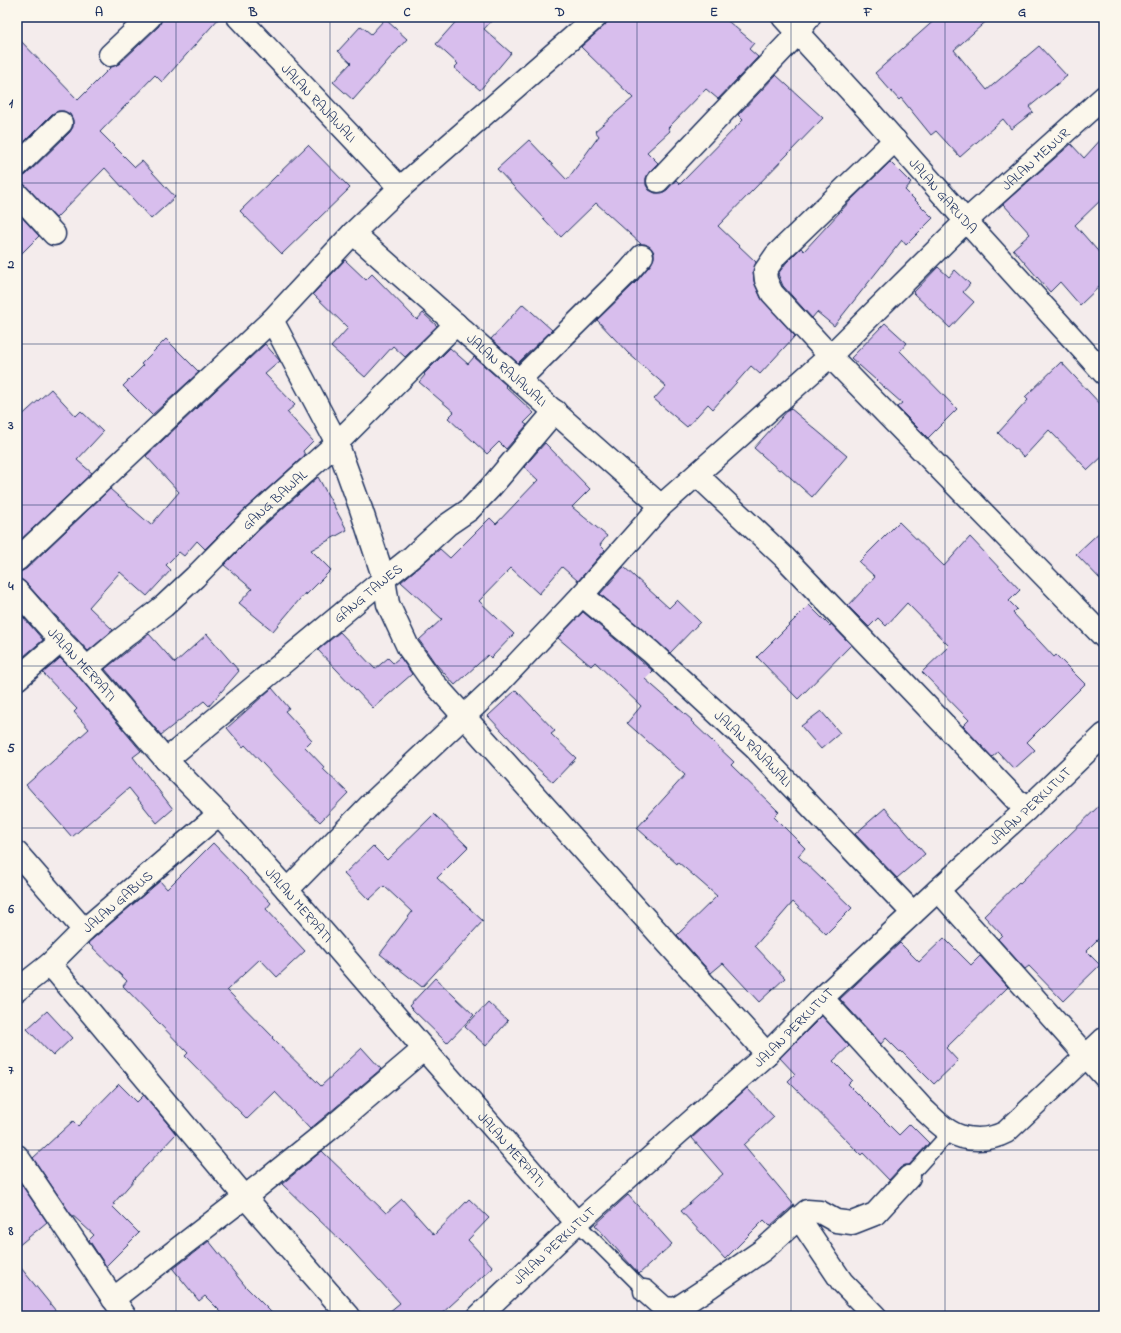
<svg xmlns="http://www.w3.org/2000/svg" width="1121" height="1333" font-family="'Indie Flower',sans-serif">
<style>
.building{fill:#d8beed;stroke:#1b2f5e}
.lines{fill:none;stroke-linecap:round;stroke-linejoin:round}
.lane-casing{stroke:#1b2f5e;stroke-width:16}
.street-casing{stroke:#1b2f5e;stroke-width:25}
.lane{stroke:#fbf7ec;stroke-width:13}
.street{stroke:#fbf7ec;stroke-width:22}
.grid{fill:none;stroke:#1b2f5e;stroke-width:1;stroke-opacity:0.55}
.labels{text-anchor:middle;stroke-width:3.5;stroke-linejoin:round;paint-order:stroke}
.street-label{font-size:14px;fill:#1b2f5e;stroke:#fbf7ec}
.neatline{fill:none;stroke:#1b2f5e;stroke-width:1.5}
.grid-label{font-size:13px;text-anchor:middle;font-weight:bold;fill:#1b2f5e}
</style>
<rect width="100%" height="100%" fill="#f4ecec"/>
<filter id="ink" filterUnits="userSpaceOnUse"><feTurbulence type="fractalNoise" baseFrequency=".025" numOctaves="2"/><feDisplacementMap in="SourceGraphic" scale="8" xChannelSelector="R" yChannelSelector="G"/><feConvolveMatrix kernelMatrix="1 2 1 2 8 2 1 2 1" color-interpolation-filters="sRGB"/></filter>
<g filter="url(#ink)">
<g class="building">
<path d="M 163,17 L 220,17 L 162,82 L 155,75 L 100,132 L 135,167 L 142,161 L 175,197 L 151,219 L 105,168 L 56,218 L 26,186 L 21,182 L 17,182 L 17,178 L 20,178 L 26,175 L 70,132 L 73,127 L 73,120 L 70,114 L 64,111 L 58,111 L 52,114 L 17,149 L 17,37 L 78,100 L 111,67 L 119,64 L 159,26 Z"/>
<path d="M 460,17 L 495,17 L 484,29 L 511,53 L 480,90 L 454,68 L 458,64 L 436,44 Z"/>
<path d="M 608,17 L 723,17 L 754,43 L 749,49 L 758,57 L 718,99 L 706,89 L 668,128 L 670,131 L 647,152 L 658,163 L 649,172 L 646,178 L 646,185 L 649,190 L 655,193 L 662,193 L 667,190 L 676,180 L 680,184 L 743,120 L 738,115 L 776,75 L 823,118 L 718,226 L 756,262 L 753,272 L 754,281 L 761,298 L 795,336 L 760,374 L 751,366 L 713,409 L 708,404 L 687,427 L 654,399 L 666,386 L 628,353 L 597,320 L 637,281 L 651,264 L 654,258 L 654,252 L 650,247 L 645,244 L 641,244 L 596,203 L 561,237 L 497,169 L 529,140 L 567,180 L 599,136 L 595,131 L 633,98 L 581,47 L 604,26 L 608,21 Z"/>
<path d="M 938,17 L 991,17 L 954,50 L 987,90 L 1039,46 L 1067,76 L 1029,107 L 1033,112 L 1011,129 L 1003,119 L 960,157 L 936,131 L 931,135 L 901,98 L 899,100 L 875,73 Z"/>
<path d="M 385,19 L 407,39 L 353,100 L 333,82 L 351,63 L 338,51 L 361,26 L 371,34 Z"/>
<path d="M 1104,136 L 1104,197 L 1075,225 L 1104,258 L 1104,282 L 1080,305 L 1060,282 L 1050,292 L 1013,249 L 1030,234 L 1003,204 L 1071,144 L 1084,158 Z"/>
<path d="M 308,145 L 350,188 L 282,254 L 240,211 Z"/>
<path d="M 890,162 L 911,183 L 905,190 L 933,218 L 906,245 L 902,240 L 834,326 L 817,312 L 812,318 L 783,286 L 778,274 L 786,263 L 801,248 L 804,251 L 851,200 Z"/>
<path d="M 17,212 L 39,236 L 17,258 Z"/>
<path d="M 345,260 L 366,280 L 372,274 L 417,320 L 423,313 L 437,326 L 405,357 L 393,346 L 365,377 L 331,347 L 348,328 L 313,294 Z"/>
<path d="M 938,267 L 949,277 L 955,270 L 970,284 L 963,292 L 974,302 L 950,328 L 913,293 Z"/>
<path d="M 523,304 L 552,330 L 518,363 L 491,339 Z"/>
<path d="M 885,323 L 907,343 L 900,351 L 957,409 L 928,438 L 897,407 L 902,403 L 851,358 Z"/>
<path d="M 166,339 L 199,372 L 152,415 L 123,386 L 143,366 L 141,364 Z"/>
<path d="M 265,344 L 280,361 L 265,374 L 295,405 L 287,412 L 313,441 L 303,451 L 305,455 L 243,511 L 205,549 L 197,541 L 184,556 L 179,552 L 166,565 L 171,570 L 147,596 L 120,572 L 89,607 L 113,630 L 88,651 L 26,583 L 21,579 L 17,579 L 17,572 L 20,572 L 26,569 L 110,489 L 151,525 L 179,492 L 146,456 Z"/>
<path d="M 450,348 L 468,364 L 474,357 L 506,385 L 505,386 L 534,413 L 524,423 L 527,425 L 506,449 L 499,442 L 487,454 L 448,418 L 454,412 L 419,382 L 425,375 L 424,374 Z"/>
<path d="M 1061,362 L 1104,408 L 1104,455 L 1088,470 L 1049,430 L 1024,457 L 998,433 L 1028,400 L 1025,397 Z"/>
<path d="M 51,389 L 76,416 L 81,411 L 103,432 L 77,460 L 92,473 L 17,543 L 17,420 Z"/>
<path d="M 790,408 L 847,456 L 812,497 L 781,469 L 779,470 L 754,448 Z"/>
<path d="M 545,443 L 590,489 L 572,507 L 607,536 L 600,545 L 605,550 L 578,581 L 562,567 L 539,594 L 511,568 L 479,601 L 514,634 L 491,658 L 488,655 L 455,685 L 435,663 L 419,640 L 442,619 L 401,582 L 440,549 L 450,558 L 490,518 L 496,524 L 538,480 L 524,467 Z"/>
<path d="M 318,477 L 347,530 L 311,550 L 331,570 L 306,595 L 305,593 L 273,631 L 239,603 L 252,589 L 224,565 L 260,529 Z"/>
<path d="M 899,522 L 944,566 L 970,537 L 1020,590 L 1009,601 L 1017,609 L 1013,613 L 1054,657 L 1056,655 L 1085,684 L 1027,742 L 1035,750 L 1014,769 L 998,752 L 992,757 L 963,726 L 969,720 L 922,672 L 949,646 L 907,603 L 886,626 L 878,618 L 869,627 L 848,606 L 875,577 L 859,562 Z"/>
<path d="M 1104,528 L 1104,583 L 1076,554 Z"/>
<path d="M 624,567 L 669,608 L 677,600 L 700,622 L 670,653 L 600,594 Z"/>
<path d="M 809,605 L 830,626 L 831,624 L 851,645 L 798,699 L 757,657 Z"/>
<path d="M 17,610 L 43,640 L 17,662 Z"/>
<path d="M 583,612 L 653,671 L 645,679 L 692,720 L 691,721 L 734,762 L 731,765 L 779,812 L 774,817 L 805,848 L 798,856 L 852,908 L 826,934 L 793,902 L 755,946 L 785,978 L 759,1002 L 723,963 L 711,973 L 677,935 L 717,896 L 678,862 L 677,864 L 637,828 L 685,775 L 627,723 L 641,706 L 595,662 L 591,666 L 558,638 Z"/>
<path d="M 340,632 L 375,669 L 388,658 L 393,663 L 400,657 L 412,674 L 373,708 L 318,650 Z"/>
<path d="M 149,634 L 175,663 L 207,634 L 239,671 L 209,706 L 204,701 L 161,735 L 105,669 Z"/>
<path d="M 60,658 L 78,676 L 141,751 L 133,757 L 173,809 L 157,823 L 129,788 L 72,837 L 26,785 L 89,729 L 74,712 L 77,709 L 43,673 Z"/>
<path d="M 272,688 L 289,708 L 285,711 L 312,740 L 305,747 L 325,768 L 323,769 L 348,793 L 320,822 L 299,802 L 245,745 L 243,747 L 227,728 Z"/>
<path d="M 516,690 L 555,731 L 551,734 L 576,758 L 553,782 L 536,767 L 488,716 Z"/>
<path d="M 821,711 L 840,733 L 821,749 L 801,726 Z"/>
<path d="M 1104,801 L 1104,933 L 1086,951 L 1100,965 L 1063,1001 L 1029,966 L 1025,969 L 998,939 L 1002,935 L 984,916 L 1019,882 L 1020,883 Z"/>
<path d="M 885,808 L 925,854 L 897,878 L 855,834 Z"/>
<path d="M 434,814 L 468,847 L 437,878 L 483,921 L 422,987 L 380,954 L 412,912 L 384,886 L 369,900 L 344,874 L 373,846 L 387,860 Z"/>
<path d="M 213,843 L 271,903 L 266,909 L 305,951 L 277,977 L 260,959 L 227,990 L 273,1037 L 272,1038 L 321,1086 L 362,1048 L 381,1069 L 310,1129 L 275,1092 L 247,1119 L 185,1056 L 188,1053 L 123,986 L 127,981 L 88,943 L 160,881 L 167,889 Z"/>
<path d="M 944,938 L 971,965 L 980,956 L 1008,987 L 946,1048 L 958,1061 L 934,1084 L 901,1051 L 900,1052 L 886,1038 L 881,1044 L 840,999 L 900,943 L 919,962 Z"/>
<path d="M 435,978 L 474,1015 L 447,1043 L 409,1006 Z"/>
<path d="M 488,1002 L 508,1021 L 486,1046 L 465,1027 Z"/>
<path d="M 47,1011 L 72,1038 L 53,1056 L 27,1029 Z"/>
<path d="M 822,1016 L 849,1046 L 833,1061 L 852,1080 L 848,1084 L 899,1135 L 910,1124 L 929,1143 L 909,1165 L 905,1165 L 900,1168 L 889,1180 L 863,1153 L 861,1155 L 788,1081 L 795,1074 L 780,1058 Z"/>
<path d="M 119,1084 L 137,1102 L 144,1095 L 176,1134 L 133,1180 L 134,1180 L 113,1204 L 115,1205 L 113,1207 L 139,1233 L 106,1266 L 89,1240 L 94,1235 L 70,1213 L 33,1158 L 73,1121 L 78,1126 Z"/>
<path d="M 747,1088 L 774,1117 L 744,1145 L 794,1205 L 770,1226 L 764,1220 L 725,1259 L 681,1211 L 723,1174 L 692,1138 Z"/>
<path d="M 322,1151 L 386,1213 L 402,1199 L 434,1235 L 469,1199 L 489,1218 L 468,1240 L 493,1267 L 439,1316 L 384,1316 L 400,1303 L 346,1244 L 345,1245 L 282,1184 Z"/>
<path d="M 17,1178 L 47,1222 L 17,1247 Z"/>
<path d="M 628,1195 L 672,1244 L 639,1274 L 595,1225 Z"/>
<path d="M 209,1241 L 246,1287 L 275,1316 L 225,1316 L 205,1296 L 199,1301 L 173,1269 Z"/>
<path d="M 17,1263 L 60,1316 L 17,1316 Z"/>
</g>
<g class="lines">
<defs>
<g id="lane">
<path d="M 909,1177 L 950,1132"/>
<path d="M 577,1223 L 645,1291"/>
</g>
<g id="street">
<path id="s1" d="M 238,17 L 400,188"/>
<path id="s2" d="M 783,17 L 869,111 L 966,221 L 1104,373"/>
<path d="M 110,55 L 150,17"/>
<path d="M 895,140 L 776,255 L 765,271 L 766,280 L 772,293 L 830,356 L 1104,637"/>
<path d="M 17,166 L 61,123"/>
<path d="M 658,181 L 798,33 L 809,17"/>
<path d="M 17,194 L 54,234"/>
<path id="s3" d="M 353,233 L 661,506"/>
<path d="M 272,320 L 337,443 L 361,509 L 384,579 L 388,604 L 408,647 L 433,682 L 767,1054"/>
<path d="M 519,380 L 628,272 L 642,256"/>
<path d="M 697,475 L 784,557 L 1026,810"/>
<path d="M 17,560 L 272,320 L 353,233 L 400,188 L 596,17"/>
<path id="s4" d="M 17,591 L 61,641 L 87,668 L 166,760 L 219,814 L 287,890 L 424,1049 L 577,1223"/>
<path id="s5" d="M 582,595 L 651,652 L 755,748 L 913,913"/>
<path id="s6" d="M 87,668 L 119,641 L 164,606 L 195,577 L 251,520 L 337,443 L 456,324"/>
<path d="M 17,679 L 61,641"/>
<path id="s7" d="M 166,760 L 384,579 L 413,556 L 447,525 L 469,510 L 491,487 L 555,411"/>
<path d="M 17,853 L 84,930"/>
<path id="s8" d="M 287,890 L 372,803 L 496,686 L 582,595 L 661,506 L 830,356 L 966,221 L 1104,97"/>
<path d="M 938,890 L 1104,1076"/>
<path d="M 50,964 L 245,1197 L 349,1316"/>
<path id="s9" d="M 17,990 L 50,964 L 84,930 L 219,814"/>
<path d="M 822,998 L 923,1109 C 931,1116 939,1125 949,1131 C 966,1142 989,1141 1006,1132 L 1104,1039"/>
<path d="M 17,1156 L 125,1316"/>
<path d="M 799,1218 L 842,1282 L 875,1316"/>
<path d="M 645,1291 L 664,1308 L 676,1309 L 711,1286 L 763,1250 L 807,1211 L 820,1212 L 836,1221 L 852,1223 L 875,1214 L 909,1177"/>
<path d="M 113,1299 L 245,1197 L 331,1128 L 424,1049"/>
<path id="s10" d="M 479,1316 L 577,1223 L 767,1054 L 822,998 L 938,890 L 1026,810 L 1104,735"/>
</g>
</defs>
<use href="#lane" class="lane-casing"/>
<use href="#street" class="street-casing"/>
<use href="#lane" class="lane"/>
<use href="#street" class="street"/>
</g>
</g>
<path class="grid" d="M 176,17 L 176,1316M 330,17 L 330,1316M 484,17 L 484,1316M 637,17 L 637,1316M 791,17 L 791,1316M 945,17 L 945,1316M 17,183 L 1104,183M 17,344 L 1104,344M 17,505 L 1104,505M 17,666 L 1104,666M 17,828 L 1104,828M 17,989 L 1104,989M 17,1150 L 1104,1150"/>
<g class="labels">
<g class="street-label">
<text dy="5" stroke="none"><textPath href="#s1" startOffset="118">JALAN RAJAWALI</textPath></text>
<text dy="5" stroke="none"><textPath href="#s8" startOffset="1047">JALAN MENUR</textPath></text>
<text dy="5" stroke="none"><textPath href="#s2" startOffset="240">JALAN GARUDA</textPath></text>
<text dy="5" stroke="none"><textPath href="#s3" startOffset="206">JALAN RAJAWALI</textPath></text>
<text dy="5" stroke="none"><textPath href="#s6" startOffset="252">GANG BAWAL</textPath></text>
<text dy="5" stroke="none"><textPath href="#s7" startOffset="262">GANG TAWES</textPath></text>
<text dy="5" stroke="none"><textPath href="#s4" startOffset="98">JALAN MERPATI</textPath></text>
<text dy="5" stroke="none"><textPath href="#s5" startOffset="230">JALAN RAJAWALI</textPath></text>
<text dy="5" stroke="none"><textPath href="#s10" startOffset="751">JALAN PERKUTUT</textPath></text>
<text dy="5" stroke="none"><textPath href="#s9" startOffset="134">JALAN GABUS</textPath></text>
<text dy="5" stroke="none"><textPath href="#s4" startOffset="422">JALAN MERPATI</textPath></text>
<text dy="5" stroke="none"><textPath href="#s10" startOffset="427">JALAN PERKUTUT</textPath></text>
<text dy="5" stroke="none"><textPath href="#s4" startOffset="746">JALAN MERPATI</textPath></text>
<text dy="5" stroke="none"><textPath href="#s10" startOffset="103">JALAN PERKUTUT</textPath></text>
</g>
</g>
<rect width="1121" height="1333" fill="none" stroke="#fbf7ec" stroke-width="44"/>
<rect x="22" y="22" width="1077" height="1289" class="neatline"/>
<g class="grid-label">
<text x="99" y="16">A</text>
<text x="253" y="16">B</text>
<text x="407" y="16">C</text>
<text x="560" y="16">D</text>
<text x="714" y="16">E</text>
<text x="868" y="16">F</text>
<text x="1022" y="16">G</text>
<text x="11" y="107">1</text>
<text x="11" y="268">2</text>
<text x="11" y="429">3</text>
<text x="11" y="590">4</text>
<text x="11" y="752">5</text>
<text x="11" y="913">6</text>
<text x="11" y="1074">7</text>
<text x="11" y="1235">8</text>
</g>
</svg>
